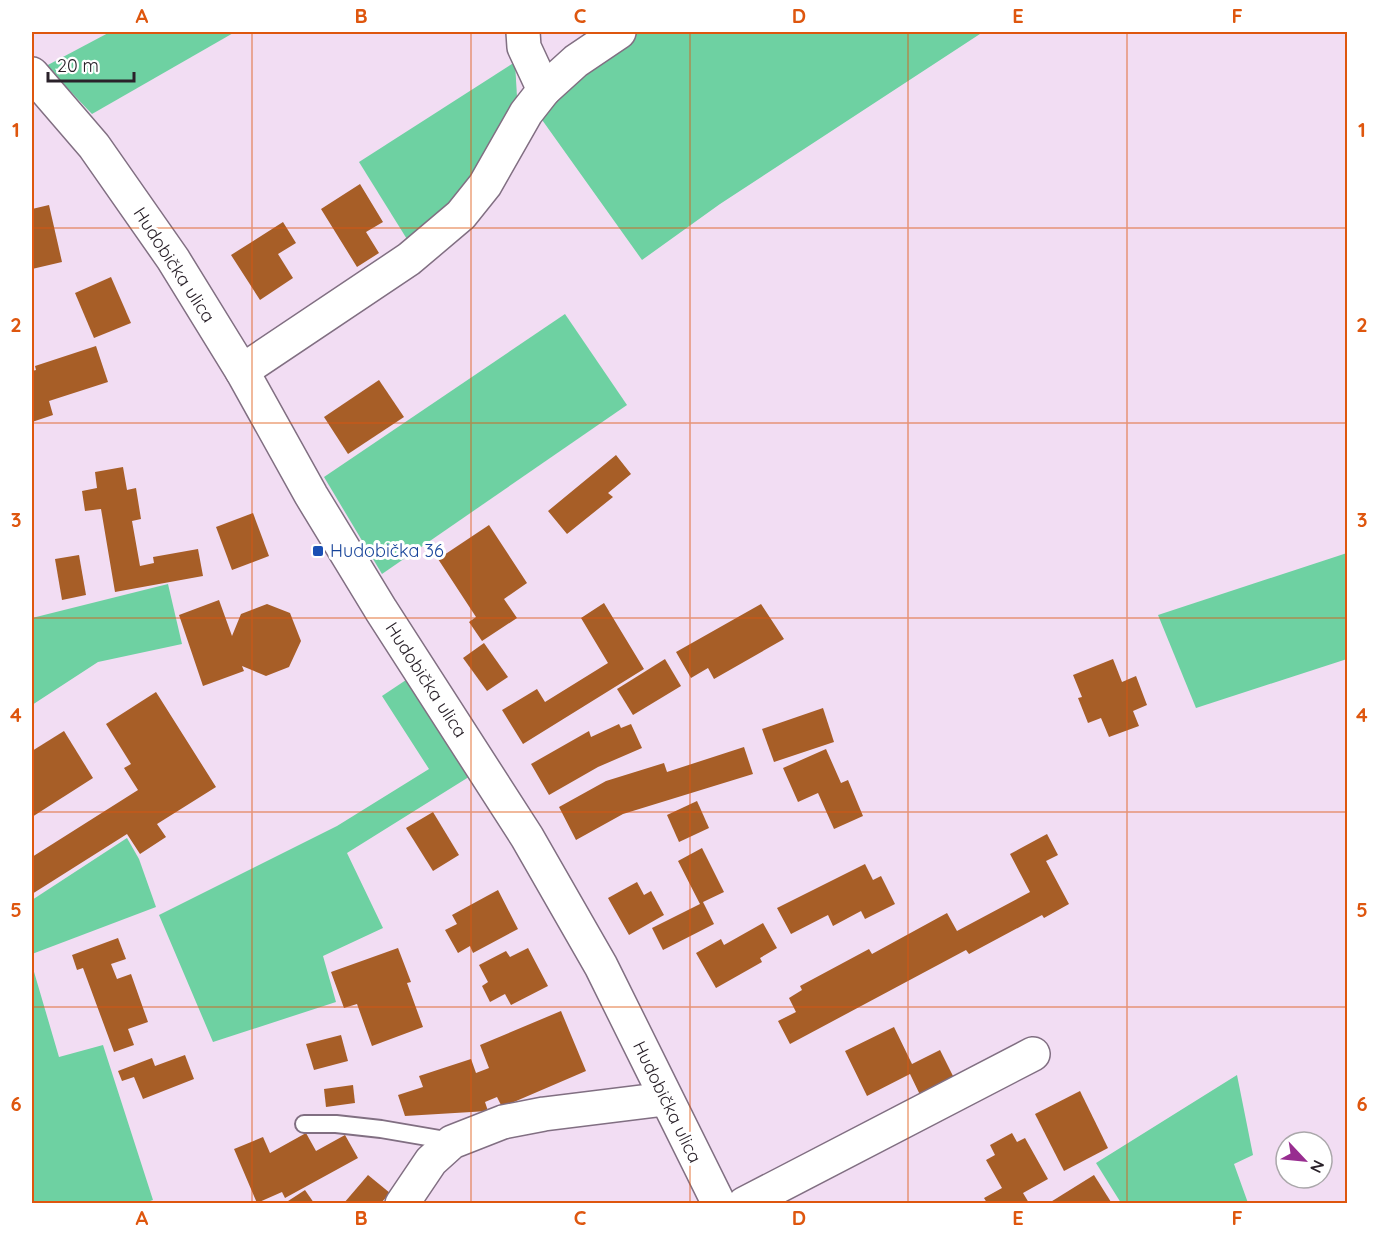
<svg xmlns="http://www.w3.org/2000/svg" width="1379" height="1235" font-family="Quicksand,sans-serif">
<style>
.green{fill:#6ed1a2}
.building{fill:#a75e27}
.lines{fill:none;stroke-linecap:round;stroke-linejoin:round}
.service-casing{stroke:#816f82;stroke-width:20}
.minor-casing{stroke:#816f82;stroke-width:36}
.secondary-casing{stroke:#816f82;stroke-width:36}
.service{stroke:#fff;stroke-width:16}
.minor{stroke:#fff;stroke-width:33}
.secondary{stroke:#fff;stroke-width:33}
.grid{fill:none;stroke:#de560e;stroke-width:1.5;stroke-opacity:0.55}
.transit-dot{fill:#1a4fb4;stroke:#fff;stroke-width:2}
.labels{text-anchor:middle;stroke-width:6;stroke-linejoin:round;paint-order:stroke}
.street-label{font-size:18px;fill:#2a222a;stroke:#fff}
.transit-label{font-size:18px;fill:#164399;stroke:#fff;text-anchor:start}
.neatline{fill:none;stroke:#de560e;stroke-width:2}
.grid-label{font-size:20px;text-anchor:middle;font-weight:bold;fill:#de560e}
</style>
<rect width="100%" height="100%" fill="#f2ddf3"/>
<g class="green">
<path d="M 110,32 L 235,32 L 92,114 L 46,66 Z"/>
<path d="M 631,32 L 983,32 L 720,204 L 642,260 L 540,117 L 554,97 Z"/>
<path d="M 515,62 L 517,97 L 511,113 L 450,209 L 410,244 L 359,162 Z"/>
<path d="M 565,314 L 627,405 L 382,574 L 324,477 Z"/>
<path d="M 1347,553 L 1347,659 L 1196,708 L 1158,615 Z"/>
<path d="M 168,584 L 182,644 L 98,662 L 32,705 L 32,618 Z"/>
<path d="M 412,676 L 472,775 L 347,853 L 383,928 L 323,956 L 336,1002 L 213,1042 L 159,915 L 337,826 L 429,769 L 382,696 Z"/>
<path d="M 127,838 L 139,859 L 156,907 L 32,954 L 32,900 Z"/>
<path d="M 32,965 L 59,1057 L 103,1045 L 153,1200 L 141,1204 L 32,1203 Z"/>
<path d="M 1237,1075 L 1253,1155 L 1234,1164 L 1248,1203 L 1121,1203 L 1096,1163 Z"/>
</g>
<g class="building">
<path d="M 360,184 L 383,222 L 366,232 L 379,253 L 357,267 L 321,209 Z"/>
<path d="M 49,205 L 62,262 L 32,269 L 32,209 Z"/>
<path d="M 283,222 L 296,243 L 278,254 L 293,278 L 260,300 L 231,255 Z"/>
<path d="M 111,277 L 131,323 L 94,338 L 75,293 Z"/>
<path d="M 96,346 L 108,382 L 49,401 L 53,415 L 32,422 L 32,371 L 36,370 L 35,366 Z"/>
<path d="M 379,380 L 404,417 L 348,454 L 324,417 Z"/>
<path d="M 616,455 L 631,474 L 608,493 L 613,497 L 567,534 L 548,511 Z"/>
<path d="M 123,467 L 127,490 L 136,488 L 141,519 L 132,521 L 140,566 L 154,563 L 153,557 L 198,549 L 203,576 L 115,592 L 101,509 L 85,511 L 82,491 L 97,488 L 95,472 Z"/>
<path d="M 253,513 L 269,556 L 232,570 L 216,527 Z"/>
<path d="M 489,525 L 527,583 L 504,599 L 517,618 L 482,641 L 469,622 L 476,617 L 438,559 Z"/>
<path d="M 79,555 L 86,595 L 62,600 L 55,559 Z"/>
<path d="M 219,600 L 232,636 L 241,614 L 267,604 L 290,613 L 301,641 L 289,667 L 266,676 L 242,666 L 244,671 L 203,686 L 179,615 Z"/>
<path d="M 604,603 L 644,669 L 523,744 L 502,710 L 537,689 L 545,702 L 608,663 L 581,618 Z"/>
<path d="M 761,604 L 784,639 L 714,679 L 708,668 L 691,678 L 676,652 Z"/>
<path d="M 484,643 L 508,677 L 487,691 L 463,658 Z"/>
<path d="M 665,659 L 681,686 L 633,715 L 617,689 Z"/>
<path d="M 1113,659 L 1122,682 L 1136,676 L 1147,705 L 1133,711 L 1139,726 L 1109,737 L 1101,718 L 1088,723 L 1078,698 L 1082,697 L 1073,675 Z"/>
<path d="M 156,692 L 216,787 L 157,824 L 166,837 L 140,854 L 127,834 L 32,894 L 32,857 L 138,790 L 124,768 L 131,764 L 106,724 Z"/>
<path d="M 823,708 L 834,742 L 774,762 L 762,729 Z"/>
<path d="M 619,724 L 621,728 L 631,724 L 642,748 L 598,767 L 549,795 L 531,764 L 589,731 L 591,737 Z"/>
<path d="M 64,731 L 93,778 L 32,817 L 32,751 Z"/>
<path d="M 744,747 L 753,774 L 623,814 L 576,840 L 559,807 L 606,781 L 664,763 L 667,772 Z"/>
<path d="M 826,749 L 841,783 L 848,780 L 863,816 L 834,829 L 818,793 L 798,802 L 783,768 Z"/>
<path d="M 697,801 L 709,828 L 679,842 L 667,815 Z"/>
<path d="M 433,812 L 459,855 L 433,871 L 406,828 Z"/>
<path d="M 1047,834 L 1058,855 L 1046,861 L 1069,904 L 1044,918 L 1042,915 L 969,954 L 966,950 L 790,1044 L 778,1021 L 796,1012 L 789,998 L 802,990 L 800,986 L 869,949 L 872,954 L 947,913 L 957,931 L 1030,892 L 1010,854 Z"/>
<path d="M 702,848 L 724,892 L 703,902 L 714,924 L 663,950 L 652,928 L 700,904 L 678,861 Z"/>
<path d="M 865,864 L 873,880 L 881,876 L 895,904 L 865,919 L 861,911 L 833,926 L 828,915 L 791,934 L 777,908 Z"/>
<path d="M 637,882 L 644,895 L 651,891 L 664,915 L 629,935 L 608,898 Z"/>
<path d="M 498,890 L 518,929 L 473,953 L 470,946 L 458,953 L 445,930 L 457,924 L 452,915 Z"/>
<path d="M 763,923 L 777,948 L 760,958 L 762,962 L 716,988 L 696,953 L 721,939 L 724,945 Z"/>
<path d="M 118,938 L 126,959 L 111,964 L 117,979 L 131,974 L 148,1022 L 128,1029 L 134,1045 L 114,1052 L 83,968 L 77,970 L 72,955 Z"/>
<path d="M 398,948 L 411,982 L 407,983 L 423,1027 L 372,1046 L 357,1004 L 344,1008 L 331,972 Z"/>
<path d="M 528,948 L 548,986 L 511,1005 L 505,994 L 490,1002 L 482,986 L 488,982 L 479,965 L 506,951 L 510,957 Z"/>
<path d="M 561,1011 L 586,1071 L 502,1107 L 497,1097 L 485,1102 L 488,1111 L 405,1116 L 398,1095 L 423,1087 L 419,1076 L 471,1059 L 476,1073 L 489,1068 L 480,1045 Z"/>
<path d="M 894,1027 L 912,1064 L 940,1050 L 956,1082 L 922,1099 L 910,1074 L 867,1096 L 845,1051 Z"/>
<path d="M 341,1035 L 348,1061 L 314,1070 L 306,1044 Z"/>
<path d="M 185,1055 L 194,1079 L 143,1099 L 134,1077 L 122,1081 L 118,1071 L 152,1058 L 155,1066 Z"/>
<path d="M 353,1085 L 355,1103 L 326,1107 L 324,1089 Z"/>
<path d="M 1080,1091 L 1108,1148 L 1064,1171 L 1035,1114 Z"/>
<path d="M 306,1133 L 316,1151 L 345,1135 L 358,1158 L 285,1198 L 282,1192 L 257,1203 L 234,1149 L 263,1137 L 270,1153 Z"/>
<path d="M 1012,1133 L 1017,1142 L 1025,1138 L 1048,1179 L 1023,1193 L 1029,1203 L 987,1203 L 984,1198 L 1002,1188 L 986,1160 L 995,1155 L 990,1145 Z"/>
<path d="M 368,1175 L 390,1193 L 381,1203 L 344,1203 Z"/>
<path d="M 1094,1175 L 1111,1202 L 1108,1203 L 1049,1203 Z"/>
<path d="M 305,1190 L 314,1203 L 285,1203 Z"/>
</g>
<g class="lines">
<defs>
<path id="service" d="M 304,1124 L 336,1124 L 381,1129 L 451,1141"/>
<g id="minor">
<path d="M 523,32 L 524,47 L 544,90"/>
<path d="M 242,371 L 409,259 L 461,215 L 485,185 L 526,113 L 544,90 L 576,61 L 619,32"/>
<path d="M 402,1204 L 431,1161 L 452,1142 L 503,1122 L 544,1114 L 665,1099"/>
<path d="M 744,1204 L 1033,1054"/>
</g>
<path id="secondary" d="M 32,74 L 94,146 L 173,259 L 242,371 L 311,495 L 381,610 L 527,837 L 601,966 L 719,1204"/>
</defs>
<use href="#service" class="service-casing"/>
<use href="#minor" class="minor-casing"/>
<use href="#secondary" class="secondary-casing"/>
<use href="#service" class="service"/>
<use href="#minor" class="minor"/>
<use href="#secondary" class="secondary"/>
</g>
<path class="grid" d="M 252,32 L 252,1204M 471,32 L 471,1204M 690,32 L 690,1204M 908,32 L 908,1204M 1127,32 L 1127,1204M 32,228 L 1348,228M 32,423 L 1348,423M 32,618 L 1348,618M 32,812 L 1348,812M 32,1007 L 1348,1007"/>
<rect class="transit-dot" x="312" y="545" width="12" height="12" rx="3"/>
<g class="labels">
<g class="street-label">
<text transform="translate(174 265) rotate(57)" y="6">Hudobička ulica</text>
<text transform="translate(426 680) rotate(57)" y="6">Hudobička ulica</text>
<text transform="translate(667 1102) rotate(64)" y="6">Hudobička ulica</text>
</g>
<g class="transit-label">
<text x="330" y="557">Hudobička 36</text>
</g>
</g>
<rect width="1379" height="1235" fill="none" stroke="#ffffff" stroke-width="66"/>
<g transform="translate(1304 1160) rotate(116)"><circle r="28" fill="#ffffff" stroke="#aaa7aa" stroke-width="1.5"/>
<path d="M0-4.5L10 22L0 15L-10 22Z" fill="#982d90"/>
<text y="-9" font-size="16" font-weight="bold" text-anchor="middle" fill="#2a222a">N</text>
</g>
<path d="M48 72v9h86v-9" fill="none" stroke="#2a222a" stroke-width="3"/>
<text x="57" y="72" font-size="18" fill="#2a222a" stroke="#ffffff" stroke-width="4.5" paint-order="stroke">20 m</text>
<rect x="33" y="33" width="1313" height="1169" class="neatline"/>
<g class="grid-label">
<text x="142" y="23">A</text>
<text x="361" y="23">B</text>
<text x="580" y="23">C</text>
<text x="799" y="23">D</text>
<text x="1018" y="23">E</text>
<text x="1237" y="23">F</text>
<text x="16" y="137">1</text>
<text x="1362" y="137">1</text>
<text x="16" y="332">2</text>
<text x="1362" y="332">2</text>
<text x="16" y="527">3</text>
<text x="1362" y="527">3</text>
<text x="16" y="722">4</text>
<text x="1362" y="722">4</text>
<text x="16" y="917">5</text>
<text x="1362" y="917">5</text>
<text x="16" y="1111">6</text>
<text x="1362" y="1111">6</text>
<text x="142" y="1225">A</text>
<text x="361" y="1225">B</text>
<text x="580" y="1225">C</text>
<text x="799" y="1225">D</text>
<text x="1018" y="1225">E</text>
<text x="1237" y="1225">F</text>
</g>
</svg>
